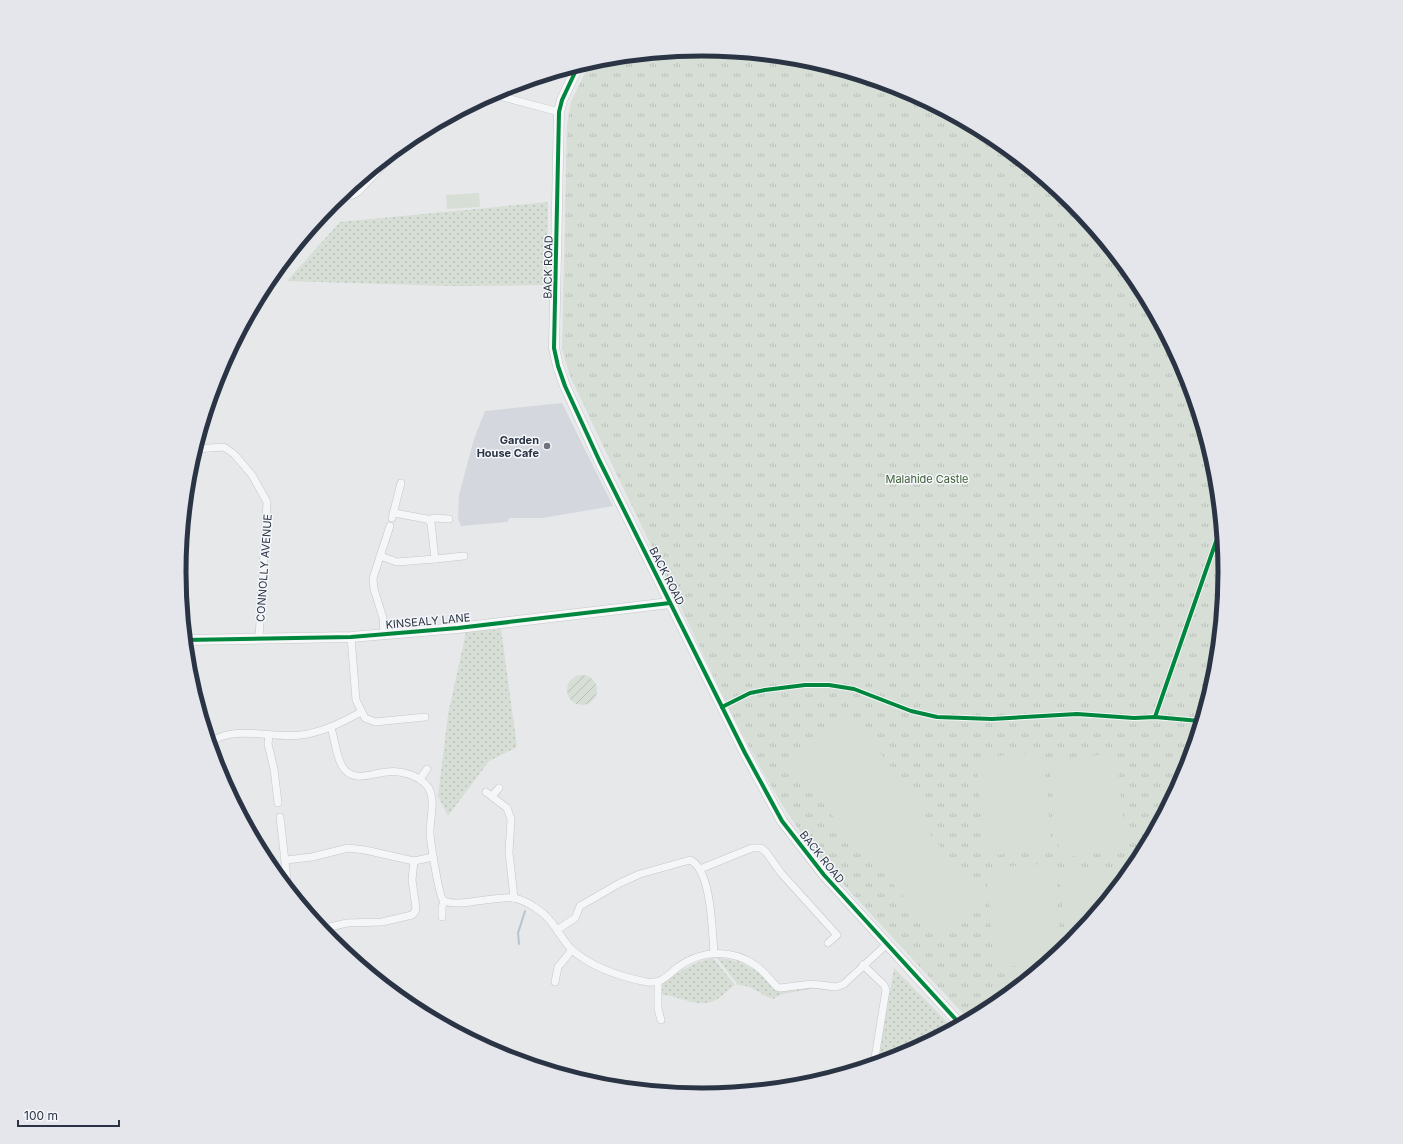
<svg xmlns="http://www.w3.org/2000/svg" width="1403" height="1144" font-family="Inter,sans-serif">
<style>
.built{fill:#d4d7dd}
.grass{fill:url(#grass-dots)}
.park{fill:url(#park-tufts)}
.garden{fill:url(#garden-furrows)}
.pitch{fill:#d6ded6}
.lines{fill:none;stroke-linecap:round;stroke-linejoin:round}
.stream{stroke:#b4c4d5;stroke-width:2}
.street-casing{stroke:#c4c6c8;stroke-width:8}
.secondary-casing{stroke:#c4c6c8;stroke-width:11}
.street{stroke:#f5f6f7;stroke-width:7}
.secondary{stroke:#f8f8f8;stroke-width:10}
.cycleway-casing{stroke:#f4f6f9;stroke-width:6}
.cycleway{stroke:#00873e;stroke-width:4}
.poi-dot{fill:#6c737f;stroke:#f4f6f9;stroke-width:1.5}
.labels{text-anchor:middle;stroke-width:3;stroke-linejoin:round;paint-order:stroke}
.street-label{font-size:11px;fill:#2b3445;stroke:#f4f6f9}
.poi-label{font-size:11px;font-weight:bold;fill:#2b3445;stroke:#f4f6f9;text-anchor:end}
.park-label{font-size:11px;fill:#3f6138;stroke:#f4f6f9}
.rim{fill:none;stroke:#2b3445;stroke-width:5}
</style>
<defs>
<pattern id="grass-dots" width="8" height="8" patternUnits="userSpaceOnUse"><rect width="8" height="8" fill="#d6ded6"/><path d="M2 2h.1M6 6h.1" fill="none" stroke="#b8bfb9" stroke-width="1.8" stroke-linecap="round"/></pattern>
<pattern id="park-tufts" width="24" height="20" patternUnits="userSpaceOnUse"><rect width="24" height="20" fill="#d6ded6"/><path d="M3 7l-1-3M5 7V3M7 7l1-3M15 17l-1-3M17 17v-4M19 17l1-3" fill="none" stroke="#b8bfb9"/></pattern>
<pattern id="garden-furrows" width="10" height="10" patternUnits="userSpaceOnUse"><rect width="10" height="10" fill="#d6ded6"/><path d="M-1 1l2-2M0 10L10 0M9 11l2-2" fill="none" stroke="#b8bfb9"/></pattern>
</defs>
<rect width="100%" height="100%" fill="#e6e8ea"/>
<path class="built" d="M 562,403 L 613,506 L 542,518 L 509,518 L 508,522 L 461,526 L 458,518 L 459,495 L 474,439 L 485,411 Z"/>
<g class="grass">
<path d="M 548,202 L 547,285 L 451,286 L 287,281 L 340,222 Z"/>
<path d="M 501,629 L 517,747 L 489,761 L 448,816 L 438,796 L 448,715 L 466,632 Z"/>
<path d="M 713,958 L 735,985 C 728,989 723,996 716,1000 C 697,1009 681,996 662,995 L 662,985 C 679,972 692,962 713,958 Z"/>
<path d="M 717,958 C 747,960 758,972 780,991 L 814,987 L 835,992 L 815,988 L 782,994 L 773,999 C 760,995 753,985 738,985 Z"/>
<path d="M 894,968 L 953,1028 L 901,1055 L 878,1063 Z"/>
</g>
<path class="park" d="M 702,49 L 804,59 L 902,89 L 992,137 L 1071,202 L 1136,282 L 1185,372 L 1214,470 L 1224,572 L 1214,674 L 1185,772 L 1136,863 L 1071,942 L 992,1007 L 968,1019 L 819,858 C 766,789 729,708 691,629 C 651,545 610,461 570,376 L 562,349 L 567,125 L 571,102 L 590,62 L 600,59 Z"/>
<circle class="garden" cx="582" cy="690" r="15"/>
<g class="pitch">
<path d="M 479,193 L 480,207 L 447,209 L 446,195 Z"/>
<path d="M 847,711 L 926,811 L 866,858 L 787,758 Z"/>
<path d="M 1043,752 L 1052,850 L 985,856 L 976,758 Z"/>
<path d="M 1116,753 L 1127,850 L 1060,858 L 1049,760 Z"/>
<path d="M 918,820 L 982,897 L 935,935 L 872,858 Z"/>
<path d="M 1053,863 L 1061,950 L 1045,964 L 995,968 L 986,868 Z"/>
<path d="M 1123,866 L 1124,877 L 1066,947 L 1059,872 Z"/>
</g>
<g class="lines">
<path class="stream" d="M 519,944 L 518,933 L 525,911"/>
<defs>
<g id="street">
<path d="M 492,94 L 559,112"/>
<path d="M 339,196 L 353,195 L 358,192 L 401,146"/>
<path d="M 195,449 L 224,447 L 234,454 L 252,475 L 267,502 L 259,638"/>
<path d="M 392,518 L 401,483"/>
<path d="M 429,521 L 433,518 L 449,519"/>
<path d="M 380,556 L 397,562 L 435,559 L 431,523 L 427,519 L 394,513"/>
<path d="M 435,559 L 464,556"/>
<path d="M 384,634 L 383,618 L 374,589 L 373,578 L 390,526"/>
<path d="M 351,637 L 356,700 L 365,718 L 375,722 L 425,717"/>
<path d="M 331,728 C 335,740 336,755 342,766 C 353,784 371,773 387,772 C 400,770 419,775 428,787 C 436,799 430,818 430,832 C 430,841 439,895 443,900 C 455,909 496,895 514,898 C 528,901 544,912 552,923 C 559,932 564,942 572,950 C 592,967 621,977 647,982 C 662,984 668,975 678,967 C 701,950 731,949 755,965 C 764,971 769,979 777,987 L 780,988 L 812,984 L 836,987 L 844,984 L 887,944"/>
<path d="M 269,735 L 268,744 L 274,769 L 278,803"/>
<path d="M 210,743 C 232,724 273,739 301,735 C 323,732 341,723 361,712"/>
<path d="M 420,779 L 427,769"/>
<path d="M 486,792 L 507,808 L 511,819 L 509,852 L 514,898"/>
<path d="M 492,796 L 499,788"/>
<path d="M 280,817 L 288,888"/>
<path d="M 286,860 L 312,857 L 348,848 L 365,850 L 414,861 L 433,857"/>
<path d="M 700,869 L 752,848 L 761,848 L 766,852 L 781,873 L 837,935 L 828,943"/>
<path d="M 442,917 L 442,907 L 444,901"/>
<path d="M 321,929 L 347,923 L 382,922 L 412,915 L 415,912 L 416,908 L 412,880 L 414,861"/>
<path d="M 557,930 L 575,918 L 580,906 L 620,883 L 640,874 L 690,860 C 712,870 712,932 714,953"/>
<path d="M 863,965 L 884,985 L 886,990 L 874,1064"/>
<path d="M 555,982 L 558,967 L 572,950"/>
<path d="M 658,982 L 658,1009 L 661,1020"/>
</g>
<g id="secondary">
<path d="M 578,66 L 562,100 L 559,112 L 554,348 L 558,366 L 565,386 L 599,460 L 745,753 L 782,821 L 824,875 L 960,1024"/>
<path d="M 185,640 L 351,637 L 458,628 L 670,603"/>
</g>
</defs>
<use href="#street" class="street-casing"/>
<use href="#secondary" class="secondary-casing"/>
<use href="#street" class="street"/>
<use href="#secondary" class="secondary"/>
<defs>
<g id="cycleway">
<path d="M 578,66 L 562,100 L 559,112 L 554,348 L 558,366 L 565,386 L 599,460 L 745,753 L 782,821 L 824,875 L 960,1024"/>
<path d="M 185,640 L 351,637 L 458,628 L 670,603"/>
<path d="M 722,707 L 750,693 L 765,690 L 805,685 L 829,685 L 854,689 L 911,711 L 937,717 L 992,719 L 1077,714 L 1134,718 L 1155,717 L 1200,721"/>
<path d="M 1155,717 L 1220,530"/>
</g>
</defs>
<use href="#cycleway" class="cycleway-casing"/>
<use href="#cycleway" class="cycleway"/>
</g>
<circle class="poi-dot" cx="547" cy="446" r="4"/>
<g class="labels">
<g class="street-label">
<text transform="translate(548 267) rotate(-89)" y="4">BACK ROAD</text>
<text transform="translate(264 568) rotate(-86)" y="4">CONNOLLY AVENUE</text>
<text transform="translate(667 576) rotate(63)" y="4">BACK ROAD</text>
<text transform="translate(428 621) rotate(-5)" y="4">KINSEALY LANE</text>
<text transform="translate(822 857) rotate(51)" y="4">BACK ROAD</text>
</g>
<g class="poi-label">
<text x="539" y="444">Garden<tspan x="539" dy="13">House Cafe</tspan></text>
</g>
<g class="park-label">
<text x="927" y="483">Malahide Castle</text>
</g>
</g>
<path d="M0 0H1403V1144H0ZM186 572a516 516 0 1 1 1032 0a516 516 0 1 1-1032 0Z" fill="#e4e6eb" fill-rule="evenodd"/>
<path class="rim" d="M186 572a516 516 0 1 1 1032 0a516 516 0 1 1-1032 0Z"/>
<path d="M18 1120v6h101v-6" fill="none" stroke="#2b3445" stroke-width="2"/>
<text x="24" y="1120" font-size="12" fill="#2b3445" stroke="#f4f6f9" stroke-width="3" paint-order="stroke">100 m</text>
</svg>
